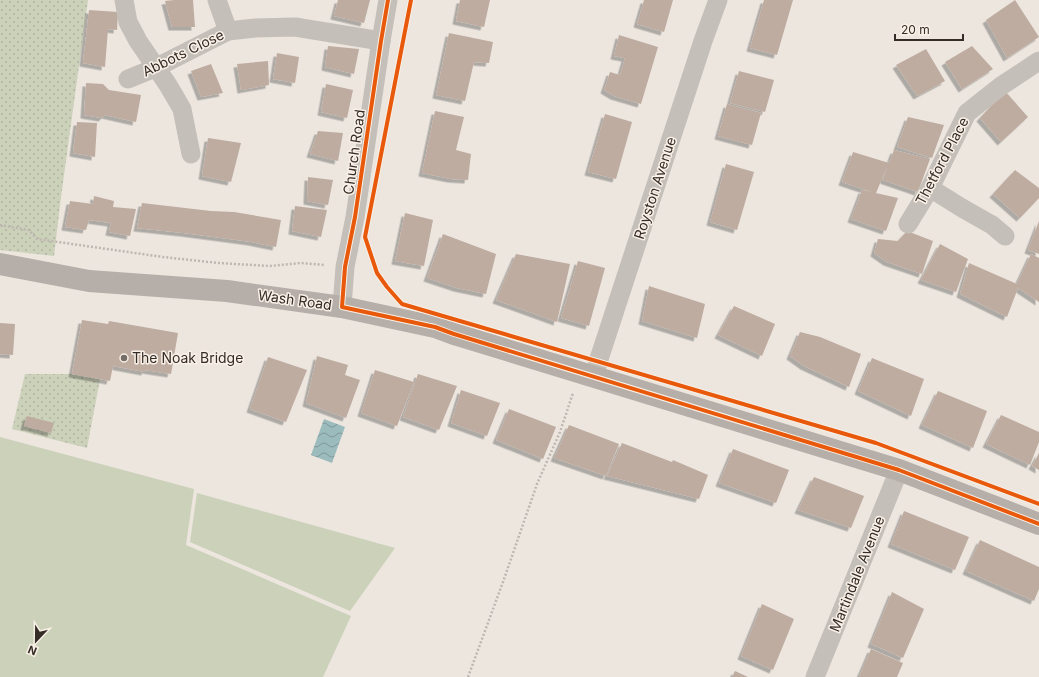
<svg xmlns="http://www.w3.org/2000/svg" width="1039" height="677" font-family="Inter,sans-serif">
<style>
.green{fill:#ccd1ba}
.park{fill:url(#park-dots)}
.water{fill:url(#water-waves)}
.building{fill:#bfaca1;filter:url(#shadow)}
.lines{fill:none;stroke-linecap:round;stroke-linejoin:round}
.path{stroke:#beb7b1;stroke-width:2.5;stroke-dasharray:2 2;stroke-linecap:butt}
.street{stroke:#c5bfb9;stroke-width:19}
.secondary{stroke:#b6afa9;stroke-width:22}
.cycleway-casing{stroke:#f9f1e7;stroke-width:6}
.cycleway{stroke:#e8590c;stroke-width:4}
.poi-dot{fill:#756d67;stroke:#f9f1e7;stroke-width:1.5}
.labels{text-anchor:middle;stroke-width:3;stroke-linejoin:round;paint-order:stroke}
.street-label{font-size:14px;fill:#352c27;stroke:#f9f1e7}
.poi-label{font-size:14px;fill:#352c27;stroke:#f9f1e7;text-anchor:start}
</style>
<defs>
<pattern id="park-dots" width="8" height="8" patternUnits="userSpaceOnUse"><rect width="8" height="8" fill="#ccd1ba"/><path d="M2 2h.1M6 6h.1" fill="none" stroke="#b0b4a0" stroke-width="1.8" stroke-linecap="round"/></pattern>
<pattern id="water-waves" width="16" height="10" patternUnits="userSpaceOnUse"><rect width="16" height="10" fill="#9cbbbd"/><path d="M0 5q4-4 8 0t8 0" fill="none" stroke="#80989a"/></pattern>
<filter id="shadow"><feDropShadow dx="-3.5" dy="3.5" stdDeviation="0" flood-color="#0004"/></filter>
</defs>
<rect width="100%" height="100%" fill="#ece6df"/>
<g class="green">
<path d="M 0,437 L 194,489 L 186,545 L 351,616 L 323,677 L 0,677 Z"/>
<path d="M 197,493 L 395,548 L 350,611 L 190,542 Z"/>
</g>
<g class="park">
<path d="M 0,0 L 88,0 L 61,197 L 54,256 L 0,250 Z"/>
<path d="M 25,374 L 72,374 L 100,379 L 87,448 L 12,429 Z"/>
</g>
<path class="water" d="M 324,419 L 345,427 L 332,463 L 311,455 Z"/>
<g class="building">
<path d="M 174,0 L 193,0 L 195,27 L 172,27 L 165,1 Z"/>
<path d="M 338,0 L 370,0 L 364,23 L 334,16 Z"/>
<path d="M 460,0 L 490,0 L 484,27 L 456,21 Z"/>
<path d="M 644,0 L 673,0 L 664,32 L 637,24 Z"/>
<path d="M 764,0 L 793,0 L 777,55 L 750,48 Z"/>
<path d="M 1015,0 L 1039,37 L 1007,58 L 986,20 Z"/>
<path d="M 89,10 L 118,12 L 117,30 L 108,29 L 105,67 L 83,63 Z"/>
<path d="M 449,33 L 493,42 L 489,63 L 474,62 L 465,101 L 436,95 Z"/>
<path d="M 619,35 L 658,47 L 641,104 L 614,96 L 604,90 L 610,72 L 620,75 L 625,58 L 614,56 Z"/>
<path d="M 328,46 L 359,49 L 354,74 L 325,67 Z"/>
<path d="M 972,46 L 993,69 L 962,89 L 945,62 Z"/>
<path d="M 926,49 L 945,81 L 917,96 L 896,65 Z"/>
<path d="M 277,53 L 299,57 L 295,83 L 273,79 Z"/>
<path d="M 268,61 L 269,85 L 241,90 L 237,64 Z"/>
<path d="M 211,64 L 223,93 L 201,97 L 191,71 Z"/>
<path d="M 739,71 L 774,80 L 765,112 L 730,103 Z"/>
<path d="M 86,83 L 103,84 L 109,90 L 141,95 L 136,122 L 105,115 L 102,118 L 84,115 Z"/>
<path d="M 326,84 L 353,90 L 347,118 L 321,112 Z"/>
<path d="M 1005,91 L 1028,117 L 1001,142 L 980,118 Z"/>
<path d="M 727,104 L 761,113 L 752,145 L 718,136 Z"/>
<path d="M 435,111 L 464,117 L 456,150 L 471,154 L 468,180 L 451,179 L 422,173 Z"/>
<path d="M 605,114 L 632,122 L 616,179 L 588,172 Z"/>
<path d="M 908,117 L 944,125 L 932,158 L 897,147 Z"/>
<path d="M 77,122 L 97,123 L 95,157 L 73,153 Z"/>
<path d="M 318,131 L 343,133 L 338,161 L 310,154 Z"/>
<path d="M 208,138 L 241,143 L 231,182 L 202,176 Z"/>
<path d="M 894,150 L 930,159 L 918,192 L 883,180 L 887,167 L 876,193 L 898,198 L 886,231 L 851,219 L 862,190 L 872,192 L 842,182 L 853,152 L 889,163 Z"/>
<path d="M 726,164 L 754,172 L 737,230 L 710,222 Z"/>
<path d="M 1015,170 L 1039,188 L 1039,198 L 1020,218 L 993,194 Z"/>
<path d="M 308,177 L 333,180 L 328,205 L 307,201 Z"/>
<path d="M 94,196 L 114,201 L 113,207 L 136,209 L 130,236 L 109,232 L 111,223 L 89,220 L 86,230 L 65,227 L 70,201 L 93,204 Z"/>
<path d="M 142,203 L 211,211 L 234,212 L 281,220 L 276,247 L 252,242 L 184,233 L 137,228 Z"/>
<path d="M 295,206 L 327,210 L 321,237 L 292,231 Z"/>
<path d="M 405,213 L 433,220 L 424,266 L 395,261 Z"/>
<path d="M 1039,221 L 1039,254 L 1028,250 Z"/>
<path d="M 907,231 L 933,241 L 922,274 L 887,262 L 874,253 L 878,239 L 898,241 Z"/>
<path d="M 443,234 L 496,254 L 486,294 L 457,288 L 427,278 Z"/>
<path d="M 940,244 L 968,259 L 956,292 L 921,280 Z"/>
<path d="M 516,254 L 570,264 L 557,322 L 496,300 Z"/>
<path d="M 1031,254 L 1039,258 L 1039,302 L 1018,288 L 1007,317 L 960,294 L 969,263 L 1017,284 Z"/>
<path d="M 578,261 L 605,268 L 589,326 L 561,318 Z"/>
<path d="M 649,286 L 705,304 L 697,338 L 642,321 Z"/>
<path d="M 734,306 L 775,324 L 762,356 L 718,335 Z"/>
<path d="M 82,320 L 108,324 L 109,321 L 178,333 L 171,374 L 145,370 L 145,372 L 113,366 L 110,381 L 72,374 Z"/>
<path d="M 0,323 L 15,324 L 13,355 L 0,354 Z"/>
<path d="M 800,332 L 820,337 L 861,354 L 849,387 L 804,366 L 790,356 Z"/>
<path d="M 317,356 L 348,365 L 345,375 L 360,380 L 346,418 L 306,403 Z"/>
<path d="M 268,357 L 307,370 L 286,422 L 250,409 Z"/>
<path d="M 872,358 L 924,379 L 911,416 L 858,391 Z"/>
<path d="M 375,370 L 414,382 L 397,426 L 361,413 Z"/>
<path d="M 418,374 L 457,386 L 439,430 L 403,417 Z"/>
<path d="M 461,390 L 500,403 L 487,436 L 451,423 Z"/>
<path d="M 938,391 L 987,411 L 973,448 L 922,425 Z"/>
<path d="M 509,409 L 556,427 L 543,459 L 496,440 Z"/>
<path d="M 1001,415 L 1039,432 L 1039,442 L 1030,465 L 986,444 Z"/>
<path d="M 27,416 L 54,423 L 51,433 L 24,426 Z"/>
<path d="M 569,425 L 619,444 L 606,476 L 554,458 Z"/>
<path d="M 622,443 L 672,462 L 673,460 L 708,475 L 699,499 L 607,476 Z"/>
<path d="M 733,449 L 789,470 L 776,503 L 719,483 Z"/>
<path d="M 1039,453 L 1039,470 L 1032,466 Z"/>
<path d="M 814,477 L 864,496 L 851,528 L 798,510 Z"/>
<path d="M 904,511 L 969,537 L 955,570 L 891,544 Z"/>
<path d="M 980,540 L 1039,567 L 1039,589 L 1034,601 L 966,571 Z"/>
<path d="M 892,592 L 924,609 L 903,658 L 871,644 Z"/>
<path d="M 762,604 L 794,619 L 773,670 L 741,656 Z"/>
<path d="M 871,649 L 903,663 L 897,677 L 859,677 Z"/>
<path d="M 735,671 L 748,677 L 732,677 Z"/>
</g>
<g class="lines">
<g class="path">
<path d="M 0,225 L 29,230 L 37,239 L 163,257 L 218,263 L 270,266 L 301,263 L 325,265"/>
<path d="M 468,677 L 503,582 L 537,484 L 560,432 L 573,393"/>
</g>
<g class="street">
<path d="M 124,0 L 128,22 L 138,41 L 168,85 L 182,109 L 191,154"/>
<path d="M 217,0 L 228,31"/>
<path d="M 128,79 L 155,68 L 228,31 L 255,28 L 295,27 L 381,41"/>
<path d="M 930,188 L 962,208 L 992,225 L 1005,236"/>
<path d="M 908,224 L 930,188 L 967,113 L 1001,86 L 1039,61"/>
<path d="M 342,307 L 345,267 L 355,217 L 381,41 L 388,0"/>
<path d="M 595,376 L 598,362 L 703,41 L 718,0"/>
<path d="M 815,677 L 899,470"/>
</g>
<path class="secondary" d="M 0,264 L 89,281 L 227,291 L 342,307 L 435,327 L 454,334 L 899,470 L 1039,524"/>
<defs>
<g id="cycleway">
<path d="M 388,0 L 381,41 L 355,217 L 345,267 L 342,307 L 435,327 L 454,334 L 899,470 L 1039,524"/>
<path d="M 411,0 L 365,237 L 377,273 L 387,287 L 402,304 L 876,443 L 1039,504"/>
</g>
</defs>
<use href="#cycleway" class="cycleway-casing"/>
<use href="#cycleway" class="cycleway"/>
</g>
<circle class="poi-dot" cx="124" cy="358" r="4"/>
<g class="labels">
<g class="street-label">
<text transform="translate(183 53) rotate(-26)" y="5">Abbots Close</text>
<text transform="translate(354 152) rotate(-82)" y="5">Church Road</text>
<text transform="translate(942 161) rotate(-62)" y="5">Thetford Place</text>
<text transform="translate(655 188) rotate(-72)" y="5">Royston Avenue</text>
<text transform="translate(295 300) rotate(8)" y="5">Wash Road</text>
<text transform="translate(857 574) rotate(-68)" y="5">Martindale Avenue</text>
</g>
<g class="poi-label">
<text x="132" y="363">The Noak Bridge</text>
</g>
</g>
<g transform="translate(36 641) rotate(202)" stroke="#f9f1e7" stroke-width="3" paint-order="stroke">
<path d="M0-3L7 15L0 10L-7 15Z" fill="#352c27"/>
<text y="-6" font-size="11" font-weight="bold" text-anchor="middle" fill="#352c27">N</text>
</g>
<path d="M895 34v6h68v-6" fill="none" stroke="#352c27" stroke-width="2"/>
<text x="901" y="34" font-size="12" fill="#352c27" stroke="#f9f1e7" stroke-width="3" paint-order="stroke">20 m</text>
</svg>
